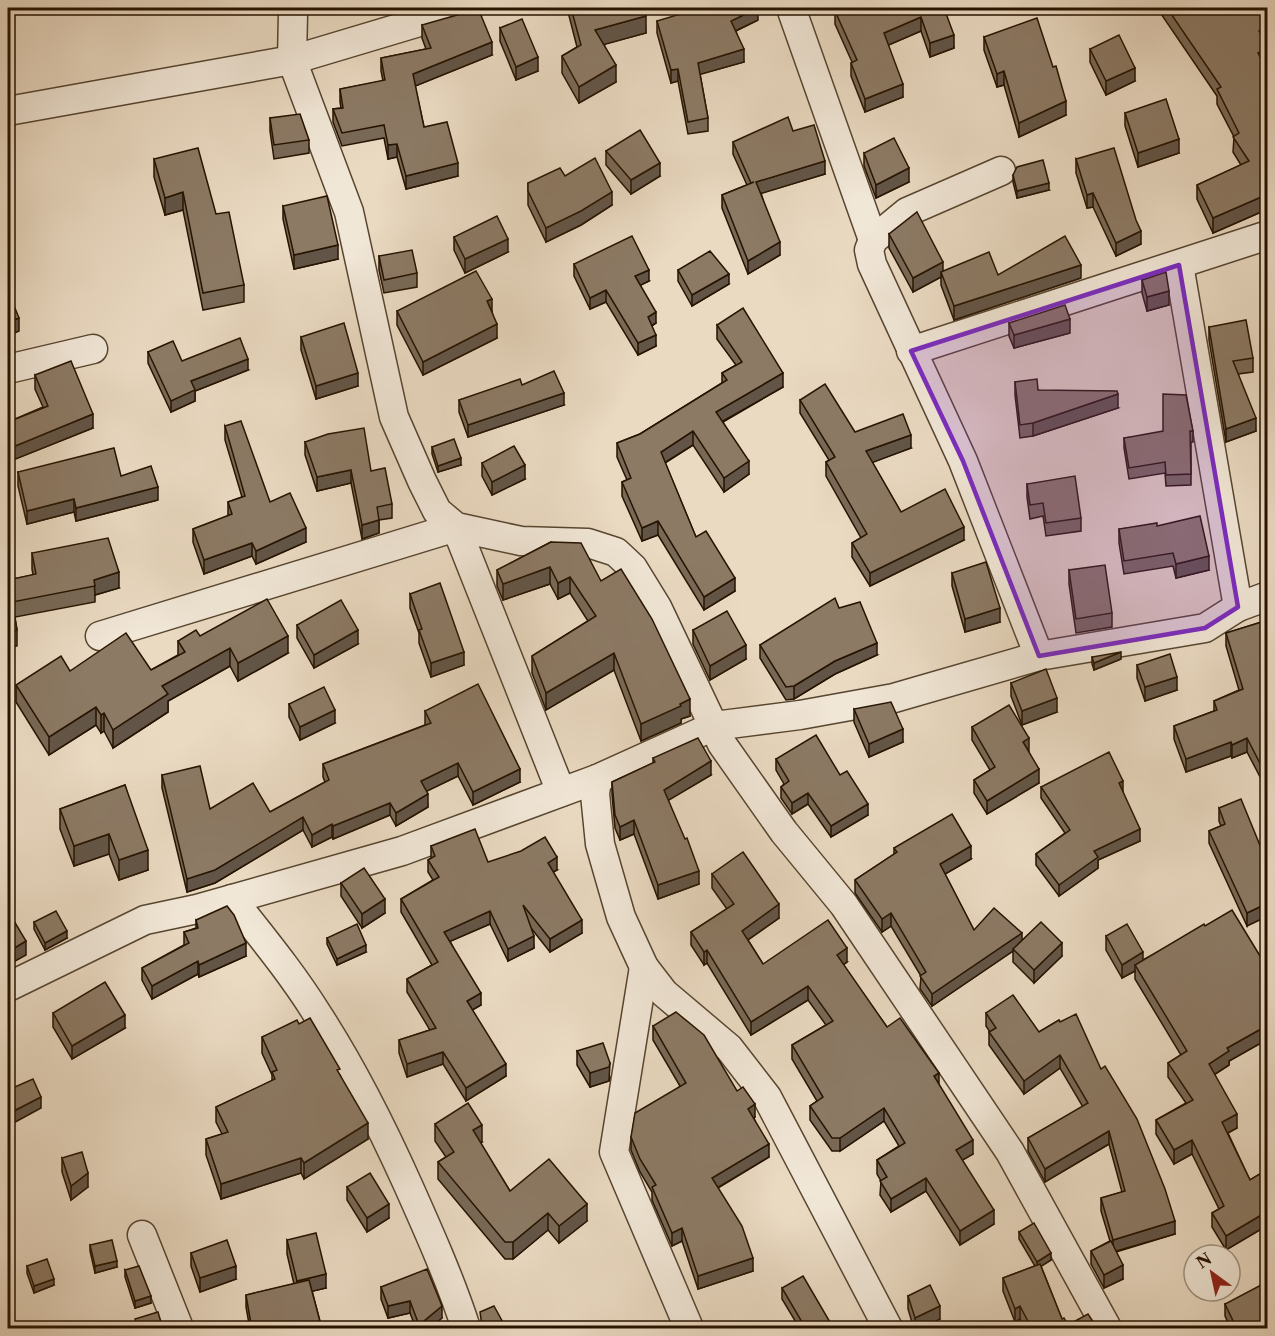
<svg xmlns="http://www.w3.org/2000/svg" width="1275" height="1336" font-family="'Libre Caslon Text',serif">
<style>
.lines{fill:none;stroke-linecap:round;stroke-linejoin:round}
.street-casing{stroke:#574530;stroke-width:31}
.street{stroke:#f1e7d7;stroke-width:28}
.wall{fill:#786957;stroke:#261300;stroke-width:1.5}
.shaded-wall{fill:#625547;stroke:#261300;stroke-width:1.5}
.building{fill:#8c7a65;stroke:#261300;stroke-width:1.5}
.marked{fill:#7b2cbf;fill-opacity:0.2;stroke:#7b2cbf;stroke-width:4.5;stroke-linejoin:round}
</style>
<rect width="100%" height="100%" fill="#eadac2"/>
<filter id="stains"><feTurbulence type="fractalNoise" baseFrequency=".00333" numOctaves="4"/><feColorMatrix values="0 0 0 0 .2 0 0 0 0 .09 0 0 0 0 .02 0 0 0 .5 -.17"/></filter>
<radialGradient id="worn" r=".72"><stop offset=".6" stop-color="#630" stop-opacity="0"/><stop offset="1" stop-color="#630" stop-opacity=".3"/></radialGradient>
<g class="lines">
<defs>
<g id="street">
<path d="M 291,8 L 293,13 L 292,60 L 349,212 L 394,417 L 422,481 L 437,511 L 456,527 L 521,541 L 588,543 L 616,552 L 633,568 L 657,607 L 722,744 L 784,832 L 844,905 L 1010,1152 L 1107,1328"/>
<path d="M 791,8 L 873,240"/>
<path d="M 8,111 L 292,60 L 466,8"/>
<path d="M 1001,171 L 907,212 L 873,240 L 869,250 L 872,264 L 963,461 L 1039,656"/>
<path d="M 1179,265 L 1238,607"/>
<path d="M 911,351 L 1268,235"/>
<path d="M 8,369 L 93,349"/>
<path d="M 100,636 L 456,527 L 561,792"/>
<path d="M 597,779 L 595,794 L 600,844 L 621,917 L 644,967 L 664,993 L 729,1048 L 767,1097 L 888,1328"/>
<path d="M 232,899 C 261,936 291,972 316,1012 C 352,1067 381,1125 408,1185 C 429,1232 450,1279 466,1328"/>
<path d="M 644,967 L 614,1152 L 689,1328"/>
<path d="M 8,987 L 145,920 L 197,909 L 402,851 L 597,779 L 714,726 L 800,715 L 894,698 L 1039,656 L 1205,628 L 1238,607 L 1268,596"/>
<path d="M 142,1235 L 179,1328"/>
</g>
</defs>
<use href="#street" class="street-casing"/>
<use href="#street" class="street"/>
</g>
<g class="wall">
<path d="M 567,8 L 644,8 L 646,33 L 604,44 L 616,82 L 579,103 L 562,73 L 562,56 L 577,47 Z"/>
<path d="M 944,8 L 954,48 L 930,57 L 921,31 L 888,45 L 903,97 L 865,112 L 851,76 L 851,63 L 852,62 L 835,24 L 835,11 Z"/>
<path d="M 1157,8 L 1268,8 L 1266,41 L 1268,44 L 1268,61 L 1263,64 L 1268,72 L 1268,209 L 1213,233 L 1197,199 L 1197,185 L 1241,165 L 1233,152 L 1234,137 L 1217,104 L 1217,96 Z"/>
<path d="M 758,20 L 736,31 L 744,62 L 700,74 L 708,118 L 708,131 L 688,134 L 678,81 L 671,83 L 657,33 L 657,21 Z"/>
<path d="M 422,25 L 492,55 L 415,86 L 424,127 L 458,176 L 406,189 L 397,157 L 388,159 L 384,138 L 342,146 L 333,122 L 333,109 L 341,108 L 340,102 L 340,89 L 383,81 L 381,71 L 381,58 L 426,49 L 422,38 Z"/>
<path d="M 500,28 L 538,71 L 516,80 L 500,41 Z"/>
<path d="M 984,37 L 1066,115 L 1019,137 L 1004,85 L 997,87 L 984,50 Z"/>
<path d="M 1090,49 L 1135,81 L 1106,95 L 1090,62 Z"/>
<path d="M 1125,113 L 1179,153 L 1138,167 L 1125,126 Z"/>
<path d="M 270,118 L 309,140 L 309,153 L 274,159 L 270,131 Z"/>
<path d="M 793,131 L 825,174 L 761,193 L 780,255 L 748,274 L 722,208 L 722,195 L 747,185 L 733,154 L 733,142 Z"/>
<path d="M 606,151 L 660,176 L 631,194 L 606,165 Z"/>
<path d="M 864,153 L 909,182 L 876,198 L 864,166 Z"/>
<path d="M 154,159 L 216,214 L 244,285 L 244,302 L 203,310 L 183,210 L 165,215 L 154,177 Z"/>
<path d="M 1076,159 L 1141,244 L 1116,256 L 1093,207 L 1087,208 L 1076,173 Z"/>
<path d="M 1013,175 L 1049,190 L 1017,198 L 1013,182 Z"/>
<path d="M 565,176 L 612,205 L 581,225 L 546,242 L 528,205 L 528,183 Z"/>
<path d="M 283,206 L 338,259 L 294,269 L 283,219 Z"/>
<path d="M 889,234 L 943,271 L 998,275 L 1081,278 L 954,320 L 941,285 L 941,277 L 913,292 L 889,248 Z"/>
<path d="M 454,237 L 508,252 L 465,273 L 454,250 Z"/>
<path d="M 379,256 L 417,273 L 417,287 L 384,293 L 379,270 Z"/>
<path d="M 574,264 L 649,281 L 640,285 L 656,323 L 652,326 L 656,346 L 638,355 L 606,302 L 590,309 L 574,276 Z"/>
<path d="M 678,270 L 729,284 L 692,306 L 678,281 Z"/>
<path d="M 1142,280 L 1169,305 L 1147,311 L 1142,293 Z"/>
<path d="M 397,311 L 492,311 L 497,338 L 423,375 L 397,325 Z"/>
<path d="M 1009,323 L 1070,333 L 1014,348 L 1009,336 Z"/>
<path d="M 717,325 L 783,387 L 723,422 L 749,474 L 724,492 L 693,445 L 665,463 L 696,537 L 735,591 L 704,610 L 658,535 L 642,541 L 622,496 L 622,482 L 627,480 L 617,457 L 617,443 L 640,434 L 722,383 L 722,373 L 736,365 L 717,339 Z"/>
<path d="M 1209,327 L 1253,358 L 1253,372 L 1238,374 L 1256,431 L 1226,442 L 1209,340 Z"/>
<path d="M 301,337 L 358,386 L 316,399 L 301,350 Z"/>
<path d="M 148,352 L 182,361 L 248,370 L 195,391 L 195,401 L 171,412 L 148,363 Z"/>
<path d="M 35,375 L 93,428 L 8,462 L 8,422 L 43,407 L 35,389 Z"/>
<path d="M 1015,382 L 1038,390 L 1118,408 L 1033,436 L 1020,438 L 1015,395 Z"/>
<path d="M 522,385 L 564,405 L 468,437 L 459,412 L 459,400 Z"/>
<path d="M 800,400 L 855,432 L 911,448 L 872,462 L 901,512 L 964,540 L 870,586 L 852,557 L 852,543 L 861,538 L 826,476 L 826,462 L 829,460 L 800,413 Z"/>
<path d="M 225,426 L 270,502 L 306,542 L 256,564 L 252,556 L 204,574 L 193,542 L 193,529 L 228,516 L 228,502 L 242,497 L 225,440 Z"/>
<path d="M 1193,431 L 1193,442 L 1191,442 L 1191,485 L 1166,486 L 1165,473 L 1129,479 L 1124,448 L 1124,438 Z"/>
<path d="M 305,442 L 371,471 L 392,504 L 392,518 L 379,520 L 379,533 L 362,539 L 351,483 L 317,491 L 305,455 Z"/>
<path d="M 432,447 L 461,465 L 438,472 L 432,454 Z"/>
<path d="M 1268,453 L 1268,484 L 1262,468 L 1262,455 Z"/>
<path d="M 482,463 L 525,479 L 492,495 L 482,476 Z"/>
<path d="M 18,472 L 158,500 L 76,521 L 74,512 L 27,524 L 18,486 Z"/>
<path d="M 1027,484 L 1081,518 L 1081,531 L 1046,536 L 1043,516 L 1030,519 L 1027,497 Z"/>
<path d="M 1157,526 L 1209,570 L 1176,578 L 1173,566 L 1124,574 L 1119,543 L 1119,529 Z"/>
<path d="M 551,542 L 601,581 L 690,716 L 681,719 L 681,723 L 641,741 L 614,670 L 546,710 L 532,673 L 532,656 L 588,621 L 570,593 L 558,599 L 550,584 L 503,600 L 497,586 L 497,570 Z"/>
<path d="M 32,553 L 119,588 L 95,595 L 95,602 L 15,617 L 17,630 L 17,646 L 8,648 L 8,580 L 33,575 L 32,569 Z"/>
<path d="M 1069,570 L 1112,613 L 1112,627 L 1076,633 L 1069,584 Z"/>
<path d="M 952,573 L 1000,622 L 965,632 L 952,586 Z"/>
<path d="M 410,594 L 464,665 L 431,677 L 419,643 L 419,633 L 410,608 Z"/>
<path d="M 1268,620 L 1268,792 L 1247,752 L 1232,758 L 1231,756 L 1186,772 L 1174,739 L 1174,726 L 1214,711 L 1214,701 L 1239,690 L 1226,646 L 1226,633 Z"/>
<path d="M 297,625 L 358,644 L 314,668 L 297,638 Z"/>
<path d="M 693,630 L 746,659 L 710,680 L 693,644 Z"/>
<path d="M 200,636 L 288,653 L 238,681 L 230,666 L 168,701 L 168,712 L 113,748 L 104,731 L 101,733 L 96,725 L 49,755 L 16,702 L 16,685 L 70,671 L 151,670 L 178,655 L 178,641 Z"/>
<path d="M 760,645 L 877,655 L 835,674 L 794,699 L 786,700 L 760,658 Z"/>
<path d="M 1092,657 L 1121,659 L 1094,670 L 1092,664 Z"/>
<path d="M 1137,665 L 1177,690 L 1145,701 L 1137,678 Z"/>
<path d="M 1011,683 L 1057,712 L 1022,725 L 1011,696 Z"/>
<path d="M 289,704 L 335,723 L 300,740 L 289,717 Z"/>
<path d="M 854,709 L 903,742 L 869,757 L 854,722 Z"/>
<path d="M 425,711 L 520,782 L 473,805 L 458,776 L 426,791 L 428,807 L 396,826 L 390,815 L 333,839 L 332,837 L 312,847 L 303,830 L 215,883 L 187,892 L 162,788 L 162,775 L 210,809 L 270,812 L 325,782 L 323,777 L 323,764 L 425,725 Z"/>
<path d="M 972,727 L 1029,752 L 1039,783 L 987,814 L 974,793 L 974,780 L 990,770 L 972,740 Z"/>
<path d="M 653,758 L 711,775 L 668,800 L 699,884 L 658,899 L 634,834 L 620,840 L 615,828 L 612,795 L 612,782 L 653,763 Z"/>
<path d="M 776,759 L 840,775 L 868,815 L 831,837 L 808,804 L 792,814 L 781,798 L 781,787 L 784,784 L 776,770 Z"/>
<path d="M 125,785 L 148,870 L 119,880 L 109,854 L 74,866 L 60,829 L 60,809 Z"/>
<path d="M 1041,787 L 1123,792 L 1140,841 L 1098,860 L 1098,868 L 1059,896 L 1036,865 L 1036,854 L 1065,833 L 1041,798 Z"/>
<path d="M 1219,808 L 1264,855 L 1247,926 L 1209,843 L 1209,831 L 1221,826 L 1219,821 Z"/>
<path d="M 431,846 L 488,862 L 557,870 L 553,872 L 582,933 L 550,952 L 531,928 L 534,948 L 508,961 L 490,924 L 450,941 L 481,1005 L 472,1010 L 506,1076 L 466,1101 L 443,1064 L 407,1077 L 399,1053 L 399,1040 L 430,1030 L 407,992 L 407,979 L 432,965 L 401,912 L 401,899 L 433,880 L 428,872 L 428,860 L 431,858 Z"/>
<path d="M 894,848 L 971,859 L 945,874 L 974,930 L 1022,940 L 1062,956 L 1034,983 L 1013,962 L 1013,951 L 932,1006 L 920,989 L 921,976 L 891,926 L 882,932 L 855,893 L 855,880 L 894,854 Z"/>
<path d="M 712,874 L 779,918 L 748,940 L 763,964 L 847,962 L 843,965 L 887,1027 L 939,1085 L 973,1154 L 962,1160 L 994,1224 L 960,1245 L 926,1191 L 891,1212 L 880,1195 L 881,1181 L 877,1174 L 877,1160 L 899,1146 L 884,1121 L 840,1151 L 832,1151 L 810,1120 L 810,1106 L 817,1101 L 792,1059 L 792,1045 L 826,1025 L 808,1000 L 751,1035 L 707,963 L 704,965 L 691,945 L 691,932 L 727,909 L 712,888 Z"/>
<path d="M 341,883 L 385,913 L 362,928 L 341,896 Z"/>
<path d="M 196,920 L 246,956 L 199,977 L 198,974 L 152,999 L 142,980 L 142,968 L 184,945 L 184,932 L 196,928 Z"/>
<path d="M 34,922 L 67,938 L 45,950 L 34,929 Z"/>
<path d="M 1205,926 L 1268,969 L 1268,1039 L 1229,1061 L 1229,1065 L 1214,1075 L 1237,1128 L 1228,1133 L 1250,1180 L 1268,1169 L 1268,1225 L 1226,1250 L 1212,1227 L 1212,1213 L 1219,1209 L 1192,1154 L 1174,1164 L 1156,1134 L 1156,1120 L 1186,1103 L 1168,1077 L 1168,1063 L 1181,1055 L 1135,979 L 1135,971 L 1122,978 L 1106,950 L 1106,936 L 1143,960 Z"/>
<path d="M 327,938 L 366,952 L 337,965 L 327,944 Z"/>
<path d="M 53,1013 L 125,1028 L 72,1059 L 53,1027 Z"/>
<path d="M 986,1013 L 1039,1032 L 1059,1020 L 1175,1234 L 1116,1252 L 1123,1279 L 1104,1288 L 1091,1264 L 1091,1251 L 1110,1241 L 1101,1211 L 1101,1198 L 1122,1192 L 1109,1144 L 1045,1182 L 1028,1151 L 1028,1138 L 1083,1107 L 1060,1068 L 1024,1094 L 989,1045 L 989,1032 L 990,1032 L 986,1026 Z"/>
<path d="M 299,1024 L 340,1075 L 368,1139 L 304,1179 L 301,1173 L 221,1199 L 206,1155 L 206,1139 L 222,1134 L 216,1122 L 216,1107 L 272,1081 L 272,1075 L 262,1053 L 262,1037 Z"/>
<path d="M 653,1026 L 737,1091 L 755,1117 L 754,1118 L 769,1157 L 718,1188 L 753,1271 L 698,1289 L 682,1241 L 672,1246 L 652,1200 L 652,1192 L 640,1172 L 631,1150 L 631,1137 L 680,1086 L 653,1040 Z"/>
<path d="M 577,1051 L 610,1077 L 609,1081 L 590,1087 L 577,1065 Z"/>
<path d="M 435,1124 L 482,1142 L 480,1143 L 510,1191 L 587,1221 L 559,1243 L 548,1230 L 513,1259 L 505,1259 L 438,1179 L 438,1162 L 446,1157 L 435,1141 Z"/>
<path d="M 62,1158 L 88,1187 L 71,1200 L 62,1172 Z"/>
<path d="M 347,1187 L 389,1218 L 367,1232 L 347,1200 Z"/>
<path d="M 1019,1232 L 1051,1260 L 1041,1266 L 1062,1319 L 1068,1325 L 1098,1329 L 1025,1329 L 1020,1319 L 1015,1322 L 1003,1291 L 1003,1278 L 1035,1266 L 1019,1239 Z"/>
<path d="M 287,1240 L 326,1288 L 312,1291 L 322,1329 L 249,1324 L 246,1307 L 246,1295 L 294,1284 L 287,1254 Z"/>
<path d="M 90,1245 L 117,1267 L 95,1273 L 90,1251 Z"/>
<path d="M 191,1253 L 236,1279 L 200,1292 L 191,1266 Z"/>
<path d="M 27,1266 L 54,1285 L 34,1293 L 27,1273 Z"/>
<path d="M 125,1270 L 151,1303 L 135,1308 L 125,1277 Z"/>
<path d="M 381,1287 L 442,1318 L 429,1329 L 416,1329 L 410,1313 L 388,1318 L 381,1299 Z"/>
<path d="M 782,1288 L 834,1329 L 800,1329 L 782,1299 Z"/>
<path d="M 908,1296 L 940,1319 L 921,1329 L 914,1329 L 908,1309 Z"/>
<path d="M 1225,1304 L 1268,1329 L 1231,1329 L 1225,1316 Z"/>
</g>
<g class="shaded-wall">
<path d="M 758,8 L 758,20 L 731,33 L 731,21 Z"/>
<path d="M 646,16 L 646,33 L 595,47 L 595,30 Z"/>
<path d="M 921,17 L 921,31 L 884,47 L 884,33 Z"/>
<path d="M 1268,25 L 1268,40 L 1259,46 L 1259,31 Z"/>
<path d="M 954,35 L 954,48 L 930,57 L 930,43 Z"/>
<path d="M 492,42 L 492,55 L 413,87 L 413,74 Z"/>
<path d="M 1268,46 L 1268,61 L 1258,68 L 1258,53 Z"/>
<path d="M 744,49 L 744,62 L 698,75 L 698,63 Z"/>
<path d="M 538,57 L 538,71 L 516,80 L 516,67 Z"/>
<path d="M 616,65 L 616,82 L 579,103 L 579,87 Z"/>
<path d="M 1135,68 L 1135,81 L 1106,95 L 1106,81 Z"/>
<path d="M 678,69 L 678,81 L 671,83 L 671,70 Z"/>
<path d="M 1004,71 L 1004,85 L 997,87 L 997,74 Z"/>
<path d="M 903,84 L 903,97 L 865,112 L 865,99 Z"/>
<path d="M 1066,101 L 1066,115 L 1019,137 L 1019,123 Z"/>
<path d="M 1179,139 L 1179,153 L 1138,167 L 1138,153 Z"/>
<path d="M 397,144 L 397,157 L 388,159 L 388,145 Z"/>
<path d="M 825,161 L 825,174 L 756,195 L 756,182 Z"/>
<path d="M 458,163 L 458,176 L 406,189 L 406,176 Z"/>
<path d="M 660,163 L 660,176 L 631,194 L 631,180 Z"/>
<path d="M 909,168 L 909,182 L 876,198 L 876,185 Z"/>
<path d="M 1049,183 L 1049,190 L 1017,198 L 1017,191 Z"/>
<path d="M 183,192 L 183,210 L 165,215 L 165,198 Z"/>
<path d="M 612,192 L 612,205 L 581,225 L 546,242 L 546,228 Z"/>
<path d="M 1093,193 L 1093,207 L 1087,208 L 1087,195 Z"/>
<path d="M 1268,194 L 1268,209 L 1213,233 L 1213,218 Z"/>
<path d="M 1141,231 L 1141,244 L 1116,256 L 1116,243 Z"/>
<path d="M 508,239 L 508,252 L 465,273 L 465,259 Z"/>
<path d="M 780,242 L 780,255 L 748,274 L 748,261 Z"/>
<path d="M 338,245 L 338,259 L 294,269 L 294,255 Z"/>
<path d="M 943,262 L 943,276 L 941,272 L 941,277 L 913,292 L 913,278 Z"/>
<path d="M 1081,265 L 1081,278 L 954,320 L 954,306 Z"/>
<path d="M 649,270 L 649,281 L 635,288 L 635,276 Z"/>
<path d="M 729,274 L 729,284 L 692,306 L 692,295 Z"/>
<path d="M 606,290 L 606,302 L 590,309 L 590,298 Z"/>
<path d="M 1169,291 L 1169,305 L 1147,311 L 1147,297 Z"/>
<path d="M 492,299 L 492,312 L 487,301 Z"/>
<path d="M 656,312 L 656,323 L 648,328 L 648,317 Z"/>
<path d="M 19,318 L 19,331 L 8,336 L 8,322 Z"/>
<path d="M 1070,319 L 1070,333 L 1014,348 L 1014,335 Z"/>
<path d="M 497,324 L 497,338 L 423,375 L 423,362 Z"/>
<path d="M 656,335 L 656,346 L 638,355 L 638,343 Z"/>
<path d="M 248,359 L 248,370 L 195,391 L 195,401 L 171,412 L 171,401 L 191,381 Z"/>
<path d="M 358,373 L 358,386 L 316,399 L 316,386 Z"/>
<path d="M 783,373 L 783,387 L 716,425 L 716,412 Z"/>
<path d="M 564,393 L 564,405 L 468,437 L 468,425 Z"/>
<path d="M 1118,394 L 1118,408 L 1033,436 L 1033,423 Z"/>
<path d="M 93,414 L 93,428 L 8,462 L 8,449 Z"/>
<path d="M 1256,418 L 1256,431 L 1226,442 L 1226,429 Z"/>
<path d="M 693,431 L 693,445 L 661,465 L 661,452 Z"/>
<path d="M 911,435 L 911,448 L 866,465 L 866,451 Z"/>
<path d="M 461,458 L 461,465 L 438,472 L 438,466 Z"/>
<path d="M 749,461 L 749,474 L 724,492 L 724,478 Z"/>
<path d="M 525,465 L 525,479 L 492,495 L 492,482 Z"/>
<path d="M 351,470 L 351,483 L 317,491 L 317,477 Z"/>
<path d="M 158,487 L 158,500 L 76,521 L 76,508 Z"/>
<path d="M 74,499 L 74,512 L 27,524 L 27,511 Z"/>
<path d="M 379,520 L 379,533 L 362,539 L 362,525 Z"/>
<path d="M 658,521 L 658,535 L 642,541 L 642,528 Z"/>
<path d="M 964,527 L 964,540 L 870,586 L 870,573 Z"/>
<path d="M 306,528 L 306,542 L 256,564 L 256,551 Z"/>
<path d="M 252,543 L 252,556 L 204,574 L 204,560 Z"/>
<path d="M 1209,556 L 1209,570 L 1176,578 L 1176,564 Z"/>
<path d="M 550,567 L 550,584 L 503,600 L 503,584 Z"/>
<path d="M 119,572 L 119,588 L 95,595 L 94,580 Z"/>
<path d="M 570,577 L 570,593 L 558,599 L 558,583 Z"/>
<path d="M 735,578 L 735,591 L 704,610 L 704,597 Z"/>
<path d="M 1000,608 L 1000,622 L 965,632 L 965,619 Z"/>
<path d="M 358,630 L 358,644 L 314,668 L 314,655 Z"/>
<path d="M 288,636 L 288,653 L 238,681 L 238,663 Z"/>
<path d="M 877,643 L 877,655 L 835,674 L 794,699 L 794,686 L 835,661 Z"/>
<path d="M 746,645 L 746,659 L 710,680 L 710,666 Z"/>
<path d="M 230,648 L 230,666 L 168,701 L 168,712 L 113,748 L 113,730 L 162,686 Z"/>
<path d="M 464,652 L 464,665 L 431,677 L 431,663 Z"/>
<path d="M 1121,652 L 1121,659 L 1094,670 L 1094,663 Z"/>
<path d="M 614,653 L 614,670 L 546,710 L 546,693 Z"/>
<path d="M 1177,677 L 1177,690 L 1145,701 L 1145,687 Z"/>
<path d="M 1057,698 L 1057,712 L 1022,725 L 1022,711 Z"/>
<path d="M 690,699 L 690,716 L 681,719 L 681,723 L 641,741 L 641,724 L 680,704 Z"/>
<path d="M 96,707 L 96,725 L 49,755 L 49,737 Z"/>
<path d="M 335,710 L 335,723 L 300,740 L 300,727 Z"/>
<path d="M 104,713 L 104,731 L 101,733 L 101,715 Z"/>
<path d="M 903,729 L 903,742 L 869,757 L 869,744 Z"/>
<path d="M 1029,738 L 1029,752 L 1023,742 Z"/>
<path d="M 1247,738 L 1247,752 L 1232,758 L 1232,745 Z"/>
<path d="M 1231,742 L 1231,756 L 1186,772 L 1186,759 Z"/>
<path d="M 711,761 L 711,775 L 664,803 L 664,790 Z"/>
<path d="M 458,763 L 458,776 L 421,794 L 421,781 Z"/>
<path d="M 520,769 L 520,782 L 473,805 L 473,792 Z"/>
<path d="M 1039,769 L 1039,783 L 987,814 L 987,801 Z"/>
<path d="M 1123,781 L 1123,793 L 1119,783 Z"/>
<path d="M 808,793 L 808,804 L 792,814 L 792,803 Z"/>
<path d="M 428,794 L 428,807 L 396,826 L 396,813 Z"/>
<path d="M 390,803 L 390,815 L 333,839 L 333,826 Z"/>
<path d="M 868,804 L 868,815 L 831,837 L 831,826 Z"/>
<path d="M 303,817 L 303,830 L 215,883 L 187,892 L 187,879 Z"/>
<path d="M 634,820 L 634,834 L 620,840 L 620,827 Z"/>
<path d="M 332,824 L 332,837 L 312,847 L 312,835 Z"/>
<path d="M 1140,829 L 1140,841 L 1098,860 L 1098,868 L 1059,896 L 1059,885 L 1094,851 Z"/>
<path d="M 109,834 L 109,854 L 74,866 L 74,846 Z"/>
<path d="M 971,846 L 971,859 L 940,877 L 940,864 Z"/>
<path d="M 148,850 L 148,870 L 119,880 L 119,860 Z"/>
<path d="M 557,857 L 557,870 L 548,875 L 548,863 Z"/>
<path d="M 699,871 L 699,884 L 658,899 L 658,885 Z"/>
<path d="M 385,899 L 385,913 L 362,928 L 362,914 Z"/>
<path d="M 1268,903 L 1268,916 L 1247,926 L 1247,913 Z"/>
<path d="M 779,904 L 779,918 L 742,944 L 742,931 Z"/>
<path d="M 490,911 L 490,924 L 444,944 L 444,932 Z"/>
<path d="M 891,913 L 891,926 L 882,932 L 882,919 Z"/>
<path d="M 582,920 L 582,933 L 550,952 L 550,939 Z"/>
<path d="M 67,931 L 67,938 L 45,950 L 45,943 Z"/>
<path d="M 1022,933 L 1022,946 L 1013,949 L 1013,951 L 932,1006 L 932,994 Z"/>
<path d="M 534,936 L 534,948 L 508,961 L 508,949 Z"/>
<path d="M 26,941 L 26,955 L 8,965 L 8,952 Z"/>
<path d="M 246,943 L 246,956 L 199,977 L 199,965 Z"/>
<path d="M 1062,943 L 1062,956 L 1034,983 L 1034,970 Z"/>
<path d="M 366,945 L 366,952 L 337,965 L 337,959 Z"/>
<path d="M 847,948 L 847,962 L 837,969 L 837,955 Z"/>
<path d="M 707,950 L 707,963 L 704,965 L 704,952 Z"/>
<path d="M 1143,952 L 1143,966 L 1135,965 L 1135,971 L 1122,978 L 1122,965 Z"/>
<path d="M 198,961 L 198,974 L 152,999 L 152,986 Z"/>
<path d="M 808,986 L 808,1000 L 751,1035 L 751,1022 Z"/>
<path d="M 481,993 L 481,1005 L 467,1013 L 467,1001 Z"/>
<path d="M 125,1015 L 125,1028 L 72,1059 L 72,1046 Z"/>
<path d="M 1268,1025 L 1268,1039 L 1229,1061 L 1229,1065 L 1209,1078 L 1209,1064 L 1227,1048 Z"/>
<path d="M 443,1052 L 443,1064 L 407,1077 L 407,1064 Z"/>
<path d="M 1060,1055 L 1060,1068 L 1024,1094 L 1024,1081 Z"/>
<path d="M 610,1063 L 609,1081 L 590,1087 L 590,1073 Z"/>
<path d="M 506,1064 L 506,1076 L 466,1101 L 466,1088 Z"/>
<path d="M 939,1073 L 939,1086 L 934,1076 Z"/>
<path d="M 41,1097 L 41,1108 L 8,1126 L 8,1114 Z"/>
<path d="M 755,1104 L 755,1117 L 748,1122 L 748,1109 Z"/>
<path d="M 884,1108 L 884,1121 L 840,1151 L 840,1138 Z"/>
<path d="M 1237,1114 L 1237,1128 L 1222,1136 L 1222,1122 Z"/>
<path d="M 368,1123 L 368,1139 L 304,1179 L 304,1163 Z"/>
<path d="M 482,1125 L 482,1142 L 473,1147 L 473,1130 Z"/>
<path d="M 1109,1131 L 1109,1144 L 1045,1182 L 1045,1169 Z"/>
<path d="M 973,1140 L 973,1154 L 956,1164 L 956,1150 Z"/>
<path d="M 1192,1140 L 1192,1154 L 1174,1164 L 1174,1150 Z"/>
<path d="M 769,1144 L 769,1157 L 712,1191 L 712,1178 Z"/>
<path d="M 301,1158 L 301,1173 L 221,1199 L 221,1184 Z"/>
<path d="M 88,1173 L 88,1187 L 71,1200 L 71,1186 Z"/>
<path d="M 926,1178 L 926,1191 L 891,1212 L 891,1199 Z"/>
<path d="M 389,1204 L 389,1218 L 367,1232 L 367,1218 Z"/>
<path d="M 587,1204 L 587,1221 L 559,1243 L 559,1226 Z"/>
<path d="M 994,1210 L 994,1224 L 960,1245 L 960,1231 Z"/>
<path d="M 1268,1211 L 1268,1225 L 1226,1250 L 1226,1236 Z"/>
<path d="M 548,1213 L 548,1230 L 513,1259 L 513,1242 Z"/>
<path d="M 1175,1221 L 1175,1234 L 1113,1252 L 1113,1240 Z"/>
<path d="M 682,1228 L 682,1241 L 672,1246 L 672,1233 Z"/>
<path d="M 1051,1253 L 1051,1260 L 1037,1269 L 1037,1262 Z"/>
<path d="M 753,1258 L 753,1271 L 698,1289 L 698,1276 Z"/>
<path d="M 117,1261 L 117,1267 L 95,1273 L 95,1266 Z"/>
<path d="M 1123,1265 L 1123,1279 L 1104,1288 L 1104,1275 Z"/>
<path d="M 236,1266 L 236,1279 L 200,1292 L 200,1278 Z"/>
<path d="M 326,1274 L 326,1288 L 297,1295 L 297,1281 Z"/>
<path d="M 54,1279 L 54,1285 L 34,1293 L 34,1286 Z"/>
<path d="M 151,1296 L 151,1303 L 135,1308 L 135,1301 Z"/>
<path d="M 410,1301 L 410,1313 L 388,1318 L 388,1306 Z"/>
<path d="M 442,1306 L 442,1318 L 429,1329 L 419,1329 L 419,1325 Z"/>
<path d="M 940,1306 L 940,1319 L 921,1329 L 915,1329 L 915,1318 Z"/>
<path d="M 1020,1306 L 1020,1319 L 1015,1322 L 1015,1309 Z"/>
</g>
<g class="building">
<path d="M 476,8 L 478,8 L 492,42 L 413,74 L 424,127 L 447,122 L 458,163 L 406,176 L 397,144 L 388,145 L 384,125 L 342,133 L 333,109 L 343,108 L 340,89 L 385,80 L 381,58 L 431,48 L 422,25 L 471,11 Z"/>
<path d="M 571,8 L 644,8 L 646,16 L 595,30 L 616,65 L 579,87 L 562,56 L 581,45 Z"/>
<path d="M 696,8 L 758,8 L 731,21 L 744,49 L 698,63 L 708,118 L 688,122 L 678,69 L 671,70 L 657,21 L 697,9 Z"/>
<path d="M 843,8 L 944,8 L 954,35 L 930,43 L 921,17 L 884,33 L 903,84 L 865,99 L 851,63 L 857,60 L 835,11 Z"/>
<path d="M 1167,8 L 1268,8 L 1268,25 L 1259,31 L 1268,44 L 1268,46 L 1258,53 L 1268,72 L 1268,194 L 1213,218 L 1197,185 L 1249,161 L 1233,137 L 1239,133 L 1217,89 L 1221,87 Z"/>
<path d="M 1037,18 L 1053,67 L 1056,66 L 1066,101 L 1019,123 L 1004,71 L 997,74 L 984,37 Z"/>
<path d="M 522,19 L 538,57 L 516,67 L 500,28 Z"/>
<path d="M 1119,35 L 1135,68 L 1106,81 L 1090,49 Z"/>
<path d="M 1166,99 L 1179,139 L 1138,153 L 1125,113 Z"/>
<path d="M 300,114 L 309,140 L 274,145 L 270,118 Z"/>
<path d="M 788,117 L 793,131 L 814,125 L 825,161 L 756,182 L 780,242 L 748,261 L 722,195 L 754,182 L 751,183 L 733,142 Z"/>
<path d="M 640,130 L 660,163 L 631,180 L 606,151 Z"/>
<path d="M 894,138 L 909,168 L 876,185 L 864,153 Z"/>
<path d="M 198,148 L 216,214 L 229,212 L 244,285 L 203,293 L 183,192 L 165,198 L 154,159 Z"/>
<path d="M 1114,148 L 1136,220 L 1141,231 L 1116,243 L 1093,193 L 1087,195 L 1076,159 Z"/>
<path d="M 595,158 L 612,192 L 581,211 L 546,228 L 528,191 L 528,183 L 560,168 L 565,176 Z"/>
<path d="M 1043,160 L 1049,183 L 1017,191 L 1013,175 L 1017,167 Z"/>
<path d="M 327,196 L 338,245 L 294,255 L 283,206 Z"/>
<path d="M 917,212 L 943,262 L 913,278 L 889,234 Z"/>
<path d="M 497,216 L 508,239 L 465,259 L 454,237 Z"/>
<path d="M 632,236 L 649,270 L 635,276 L 656,312 L 648,317 L 656,335 L 638,343 L 606,290 L 590,298 L 574,264 Z"/>
<path d="M 1065,236 L 1081,265 L 954,306 L 941,272 L 989,252 L 998,275 Z"/>
<path d="M 412,250 L 417,273 L 384,280 L 379,256 Z"/>
<path d="M 710,251 L 729,274 L 692,295 L 678,270 Z"/>
<path d="M 476,271 L 492,299 L 487,301 L 497,324 L 423,362 L 397,311 Z"/>
<path d="M 1166,272 L 1169,291 L 1147,297 L 1142,280 Z"/>
<path d="M 8,291 L 19,318 L 8,322 Z"/>
<path d="M 1065,305 L 1070,319 L 1014,335 L 1009,323 Z"/>
<path d="M 743,308 L 783,373 L 716,412 L 749,461 L 724,478 L 693,431 L 661,452 L 696,537 L 706,531 L 735,578 L 704,597 L 658,521 L 642,528 L 622,482 L 631,478 L 617,443 L 640,434 L 727,380 L 722,373 L 742,362 L 717,325 Z"/>
<path d="M 1246,320 L 1253,358 L 1233,361 L 1256,418 L 1226,429 L 1209,327 Z"/>
<path d="M 344,323 L 358,373 L 316,386 L 301,337 Z"/>
<path d="M 240,338 L 248,359 L 191,381 L 195,390 L 171,401 L 148,352 L 173,341 L 182,361 Z"/>
<path d="M 71,361 L 93,414 L 8,449 L 8,422 L 48,406 L 35,375 Z"/>
<path d="M 554,371 L 564,393 L 468,425 L 459,400 L 520,379 L 522,385 Z"/>
<path d="M 1037,379 L 1038,390 L 1117,391 L 1118,394 L 1033,423 L 1020,425 L 1015,382 Z"/>
<path d="M 825,384 L 855,432 L 903,414 L 911,435 L 866,451 L 901,512 L 945,489 L 964,527 L 870,573 L 852,543 L 867,534 L 826,462 L 835,457 L 800,400 Z"/>
<path d="M 1163,394 L 1186,395 L 1193,431 L 1190,431 L 1191,474 L 1166,475 L 1165,462 L 1129,468 L 1124,438 L 1163,431 Z"/>
<path d="M 241,421 L 270,502 L 290,493 L 306,528 L 256,551 L 252,543 L 204,560 L 193,529 L 232,514 L 228,502 L 245,496 L 225,426 Z"/>
<path d="M 364,428 L 371,471 L 385,468 L 392,504 L 377,507 L 379,520 L 362,525 L 351,470 L 317,477 L 305,442 L 328,434 Z"/>
<path d="M 454,439 L 461,458 L 438,466 L 432,447 Z"/>
<path d="M 514,446 L 525,465 L 492,482 L 482,463 Z"/>
<path d="M 114,448 L 121,476 L 151,466 L 158,487 L 76,508 L 74,499 L 27,511 L 18,472 Z"/>
<path d="M 1268,453 L 1268,471 L 1262,455 Z"/>
<path d="M 1075,476 L 1081,518 L 1046,523 L 1043,503 L 1030,505 L 1027,484 Z"/>
<path d="M 1200,516 L 1209,556 L 1176,564 L 1173,553 L 1124,561 L 1119,529 L 1157,523 L 1157,526 Z"/>
<path d="M 108,538 L 119,572 L 94,580 L 95,586 L 12,602 L 17,630 L 8,632 L 8,580 L 36,574 L 32,553 Z"/>
<path d="M 551,542 L 581,543 L 601,581 L 621,569 L 652,619 L 690,699 L 680,704 L 681,706 L 641,724 L 614,653 L 546,693 L 532,656 L 596,616 L 570,577 L 558,583 L 550,567 L 503,584 L 497,570 Z"/>
<path d="M 986,562 L 1000,608 L 965,619 L 952,573 Z"/>
<path d="M 1105,565 L 1112,613 L 1076,619 L 1069,570 Z"/>
<path d="M 440,583 L 464,652 L 431,663 L 419,630 L 422,629 L 410,594 Z"/>
<path d="M 835,598 L 839,608 L 860,602 L 877,643 L 835,661 L 794,686 L 786,687 L 760,645 Z"/>
<path d="M 267,599 L 288,636 L 238,663 L 230,648 L 162,686 L 168,694 L 113,730 L 104,713 L 101,715 L 96,707 L 49,737 L 16,685 L 61,656 L 70,671 L 126,633 L 151,670 L 185,652 L 178,641 L 196,630 L 200,636 Z"/>
<path d="M 341,600 L 358,630 L 314,655 L 297,625 Z"/>
<path d="M 727,611 L 746,645 L 710,666 L 693,630 Z"/>
<path d="M 1268,620 L 1268,779 L 1247,738 L 1232,745 L 1231,742 L 1186,759 L 1174,726 L 1217,710 L 1214,701 L 1243,689 L 1226,633 Z"/>
<path d="M 1121,652 L 1094,663 L 1092,657 Z"/>
<path d="M 1170,654 L 1177,677 L 1145,687 L 1137,665 Z"/>
<path d="M 1046,669 L 1057,698 L 1022,711 L 1011,683 Z"/>
<path d="M 478,684 L 520,769 L 473,792 L 458,763 L 421,781 L 428,794 L 396,813 L 390,803 L 333,826 L 332,824 L 312,835 L 303,817 L 215,870 L 187,879 L 162,775 L 200,766 L 210,809 L 253,783 L 270,812 L 329,780 L 323,764 L 431,723 L 425,711 Z"/>
<path d="M 324,687 L 335,710 L 300,727 L 289,704 Z"/>
<path d="M 891,702 L 903,729 L 869,744 L 854,709 Z"/>
<path d="M 1009,705 L 1029,738 L 1023,742 L 1039,769 L 987,801 L 974,780 L 995,767 L 972,727 Z"/>
<path d="M 816,735 L 840,775 L 847,771 L 868,804 L 831,826 L 808,793 L 792,803 L 781,787 L 789,781 L 776,759 Z"/>
<path d="M 698,738 L 711,761 L 664,790 L 685,839 L 687,838 L 699,871 L 658,885 L 634,820 L 620,827 L 615,815 L 612,782 L 655,762 L 653,758 Z"/>
<path d="M 1109,752 L 1123,781 L 1119,783 L 1140,829 L 1094,851 L 1098,857 L 1059,885 L 1036,854 L 1070,830 L 1041,787 Z"/>
<path d="M 125,785 L 148,850 L 119,860 L 109,834 L 74,846 L 60,809 Z"/>
<path d="M 1241,799 L 1264,855 L 1268,854 L 1268,903 L 1247,913 L 1209,831 L 1225,824 L 1219,808 Z"/>
<path d="M 952,814 L 971,846 L 940,864 L 974,930 L 994,908 L 1022,933 L 932,994 L 920,976 L 926,972 L 891,913 L 882,919 L 855,880 L 897,852 L 894,848 Z"/>
<path d="M 475,829 L 488,862 L 521,851 L 545,837 L 557,857 L 548,863 L 582,920 L 550,939 L 523,905 L 534,936 L 508,949 L 490,911 L 444,932 L 481,993 L 467,1001 L 506,1064 L 466,1088 L 443,1052 L 407,1064 L 399,1040 L 436,1028 L 407,979 L 438,962 L 401,899 L 439,877 L 428,860 L 435,856 L 431,846 Z"/>
<path d="M 743,852 L 779,904 L 742,931 L 763,964 L 828,920 L 847,948 L 837,955 L 887,1027 L 900,1018 L 939,1073 L 934,1076 L 973,1140 L 956,1150 L 994,1210 L 960,1231 L 926,1178 L 891,1199 L 880,1181 L 887,1177 L 877,1160 L 905,1143 L 884,1108 L 840,1138 L 832,1138 L 810,1106 L 823,1097 L 792,1045 L 833,1021 L 808,986 L 751,1022 L 707,950 L 704,952 L 691,932 L 734,904 L 712,874 Z"/>
<path d="M 364,868 L 385,899 L 362,914 L 341,883 Z"/>
<path d="M 227,906 L 234,915 L 246,943 L 199,965 L 198,961 L 152,986 L 142,968 L 189,943 L 184,932 L 198,928 L 196,920 Z"/>
<path d="M 1232,910 L 1268,969 L 1268,1025 L 1227,1048 L 1229,1051 L 1209,1064 L 1237,1114 L 1222,1122 L 1250,1180 L 1268,1169 L 1268,1211 L 1226,1236 L 1212,1213 L 1224,1206 L 1192,1140 L 1174,1150 L 1156,1120 L 1193,1100 L 1168,1063 L 1187,1051 L 1135,965 L 1204,924 L 1205,926 Z"/>
<path d="M 8,911 L 26,941 L 8,952 Z"/>
<path d="M 56,911 L 67,931 L 45,943 L 34,922 Z"/>
<path d="M 1041,922 L 1062,943 L 1034,970 L 1013,949 Z"/>
<path d="M 357,924 L 366,945 L 337,959 L 327,938 Z"/>
<path d="M 1127,924 L 1143,952 L 1122,965 L 1106,936 Z"/>
<path d="M 105,982 L 125,1015 L 72,1046 L 53,1013 Z"/>
<path d="M 1013,995 L 1039,1032 L 1059,1020 L 1060,1022 L 1076,1014 L 1101,1069 L 1105,1066 L 1137,1119 L 1165,1189 L 1175,1221 L 1113,1240 L 1101,1198 L 1125,1191 L 1109,1131 L 1045,1169 L 1028,1138 L 1088,1103 L 1060,1055 L 1024,1081 L 989,1032 L 996,1028 L 986,1013 Z"/>
<path d="M 676,1012 L 704,1035 L 737,1091 L 743,1087 L 755,1104 L 748,1109 L 769,1144 L 712,1178 L 742,1226 L 753,1258 L 698,1276 L 682,1228 L 672,1233 L 652,1187 L 656,1185 L 640,1159 L 631,1137 L 635,1113 L 686,1083 L 653,1026 Z"/>
<path d="M 310,1018 L 340,1069 L 337,1070 L 368,1123 L 304,1163 L 301,1158 L 221,1184 L 206,1139 L 228,1132 L 216,1107 L 275,1079 L 272,1072 L 277,1070 L 262,1037 L 297,1020 L 299,1024 Z"/>
<path d="M 603,1043 L 610,1063 L 609,1067 L 590,1073 L 577,1051 Z"/>
<path d="M 33,1079 L 41,1097 L 8,1114 L 8,1090 Z"/>
<path d="M 468,1103 L 482,1125 L 473,1130 L 510,1191 L 549,1159 L 587,1204 L 559,1226 L 548,1213 L 513,1242 L 505,1242 L 438,1162 L 454,1152 L 435,1124 Z"/>
<path d="M 82,1152 L 88,1173 L 71,1186 L 62,1158 Z"/>
<path d="M 370,1173 L 389,1204 L 367,1218 L 347,1187 Z"/>
<path d="M 1034,1223 L 1051,1253 L 1037,1262 L 1019,1232 Z"/>
<path d="M 316,1233 L 326,1274 L 297,1281 L 287,1240 Z"/>
<path d="M 112,1240 L 117,1261 L 95,1266 L 90,1245 Z"/>
<path d="M 227,1240 L 236,1266 L 200,1278 L 191,1253 Z"/>
<path d="M 1111,1241 L 1123,1265 L 1104,1275 L 1091,1251 Z"/>
<path d="M 47,1259 L 54,1279 L 34,1286 L 27,1266 Z"/>
<path d="M 1040,1264 L 1062,1319 L 1064,1318 L 1068,1325 L 1088,1314 L 1098,1329 L 1032,1329 L 1020,1306 L 1015,1309 L 1003,1278 Z"/>
<path d="M 139,1266 L 151,1296 L 135,1301 L 125,1270 Z"/>
<path d="M 427,1269 L 442,1306 L 419,1325 L 410,1301 L 388,1306 L 381,1287 Z"/>
<path d="M 803,1276 L 834,1329 L 806,1329 L 782,1288 Z"/>
<path d="M 309,1280 L 322,1329 L 234,1329 L 251,1324 L 246,1295 Z"/>
<path d="M 1263,1284 L 1268,1292 L 1268,1329 L 1237,1329 L 1225,1304 Z"/>
<path d="M 930,1285 L 940,1306 L 915,1318 L 908,1296 Z"/>
<path d="M 494,1306 L 506,1328 L 506,1329 L 483,1329 L 482,1326 L 480,1312 Z"/>
<path d="M 158,1312 L 163,1329 L 138,1329 L 135,1319 Z"/>
</g>
<path class="marked" d="M 1179,265 L 1238,607 L 1205,628 L 1039,656 L 963,461 L 911,351 Z"/>
<rect width="1275" height="1336" fill="none" stroke="#eadac2" stroke-width="30"/>
<rect x="9" y="9" width="1257" height="1318" fill="none" stroke="#261300" stroke-width="3"/>
<rect x="15" y="15" width="1245" height="1306" fill="none" stroke="#261300" stroke-width="1.5"/>
<g transform="translate(1212 1273) rotate(327)"><circle r="28" fill="#f1e7d7" stroke="#a09281" stroke-width="1.5"/>
<path d="M0-4.5L10 22L0 15L-10 22Z" fill="#8f2418"/>
<text y="-9" font-size="16" font-weight="bold" text-anchor="middle" fill="#261300">N</text>
</g>
<rect width="100%" height="100%" filter="url(#stains)"/>
<rect width="100%" height="100%" fill="url(#worn)"/>
</svg>
